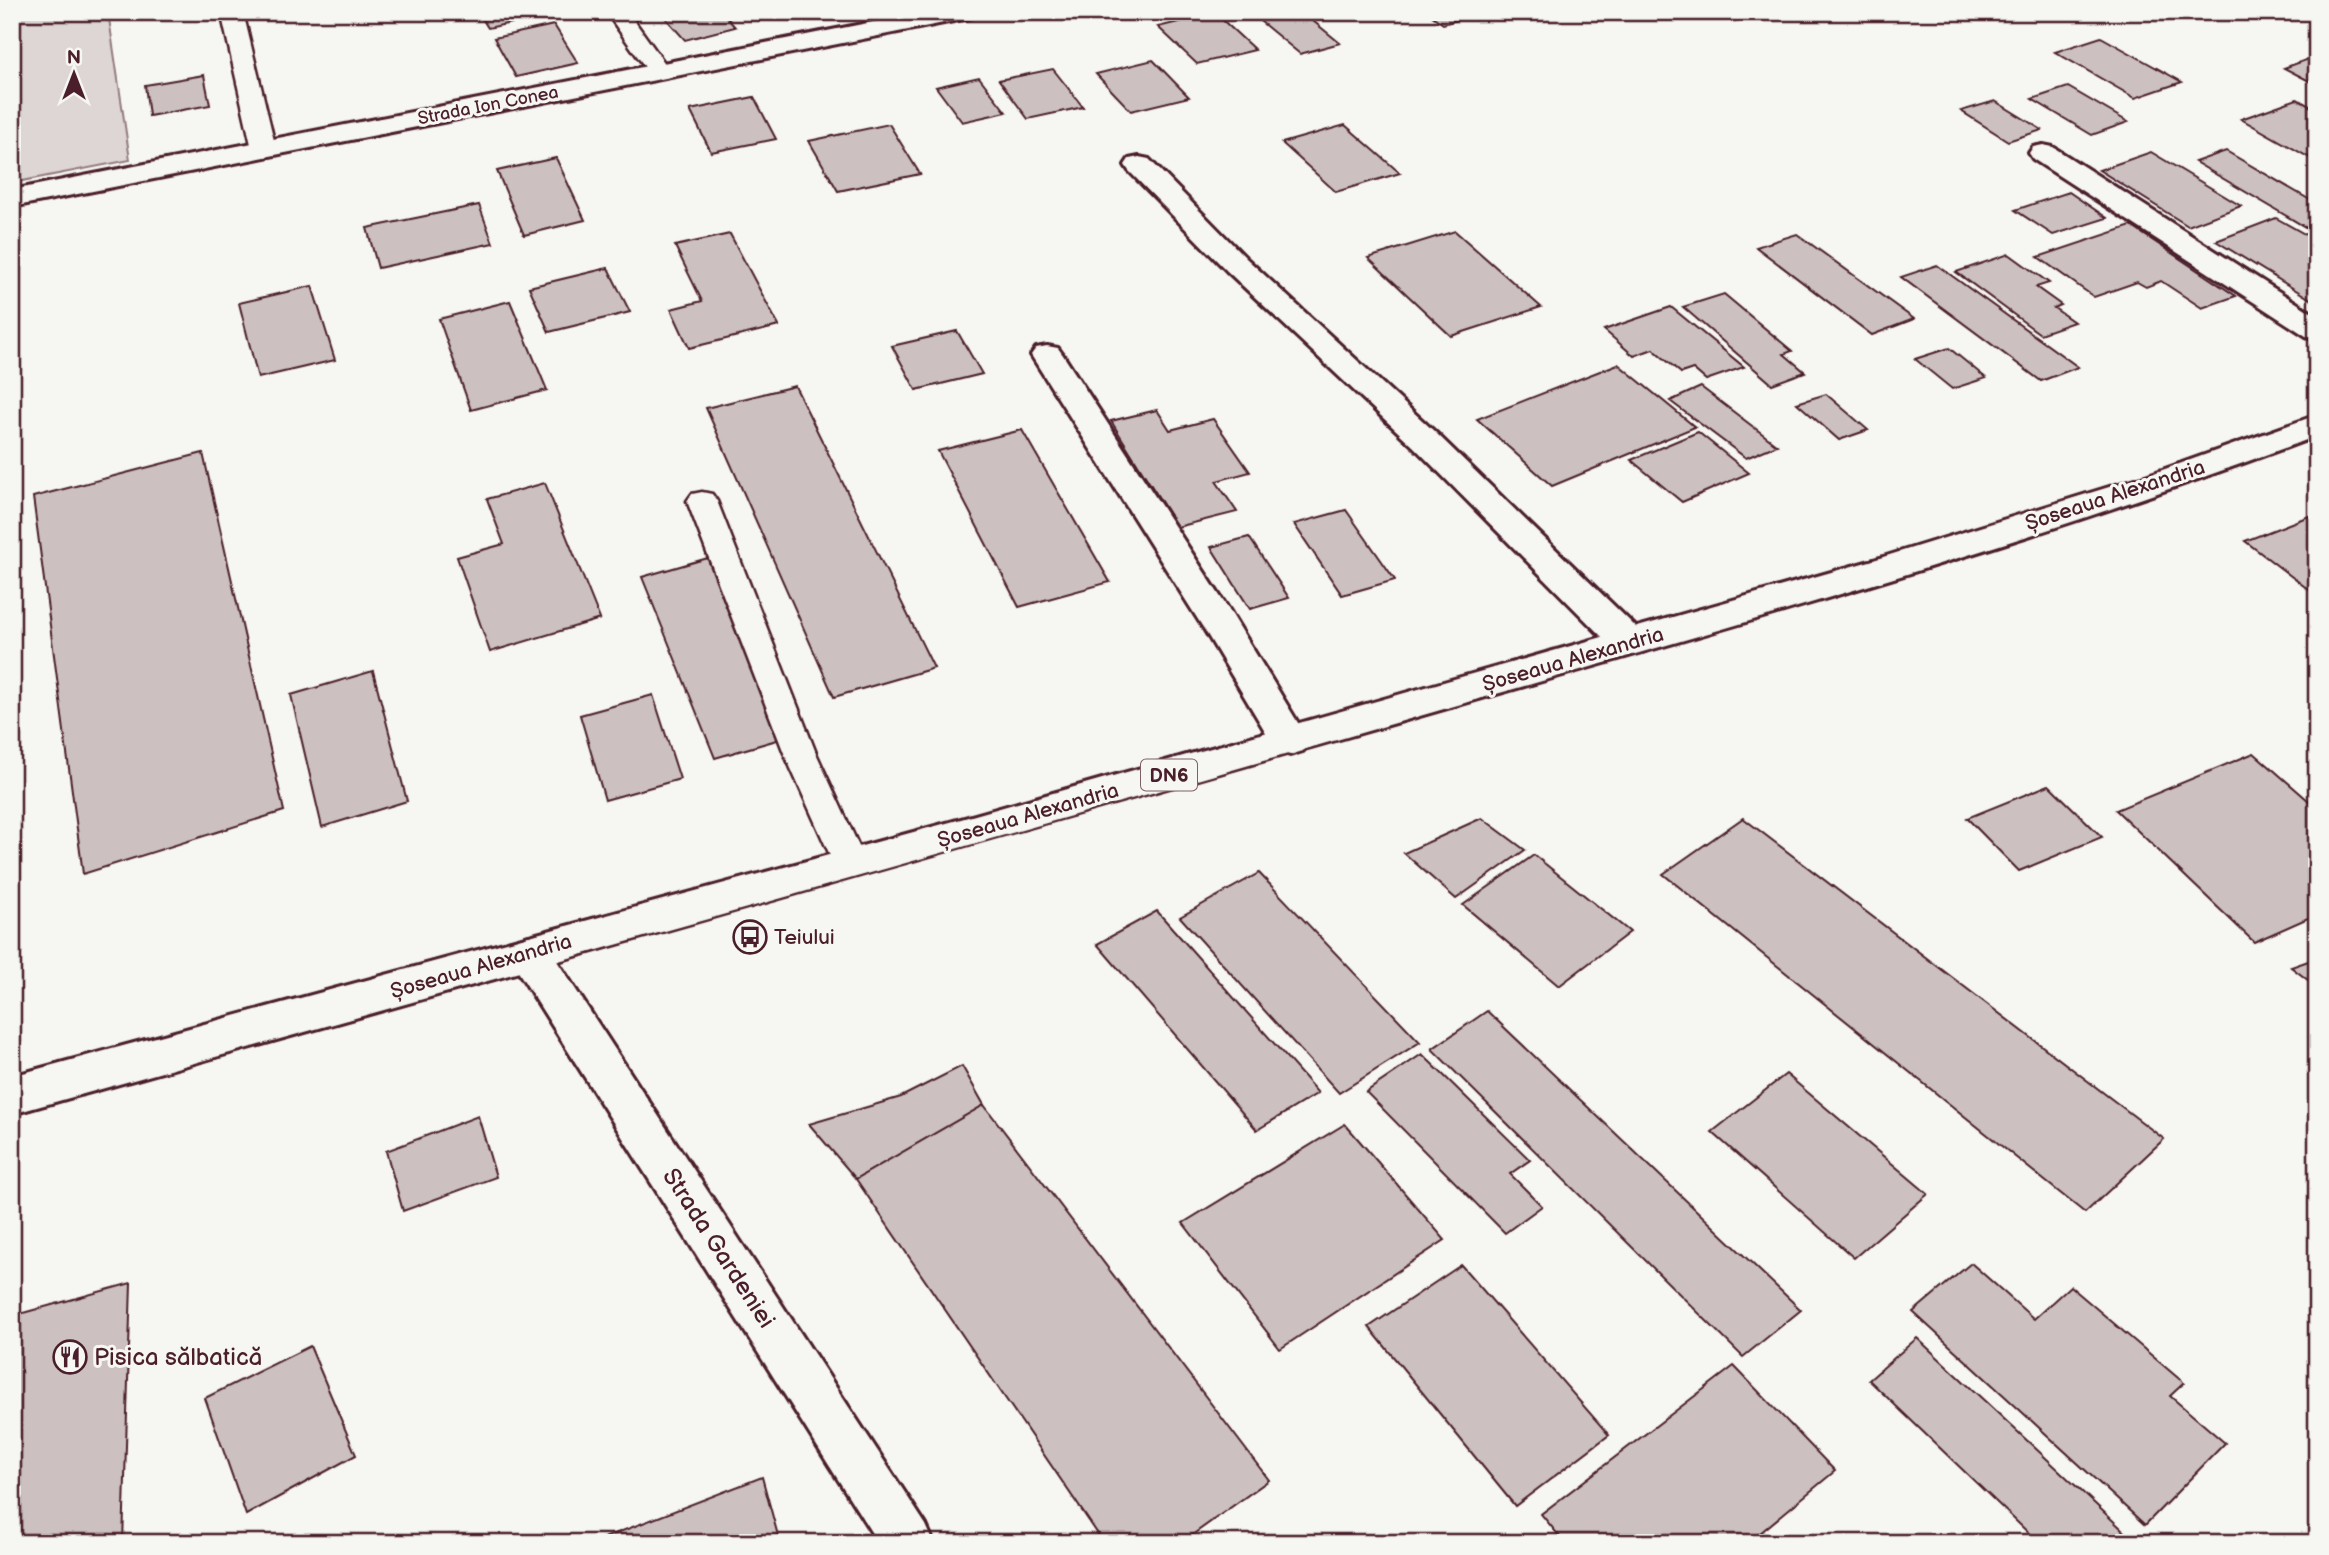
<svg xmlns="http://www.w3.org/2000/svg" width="2329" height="1555" font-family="'Balsamiq Sans',sans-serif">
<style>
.green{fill:#ddd6d5;stroke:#947a80;stroke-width:2}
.building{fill:#ccc1c0;stroke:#4a1f2b;stroke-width:2}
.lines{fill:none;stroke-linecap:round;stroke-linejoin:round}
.lane-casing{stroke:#4a1f2b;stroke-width:5}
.street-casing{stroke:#4a1f2b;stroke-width:6}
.primary-casing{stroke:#4a1f2b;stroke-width:6}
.lane{fill:#f6f6f2;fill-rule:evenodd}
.street{fill:#f6f6f2;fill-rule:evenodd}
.primary{fill:#f6f6f2;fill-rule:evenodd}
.labels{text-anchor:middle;stroke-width:6;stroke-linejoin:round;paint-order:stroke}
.far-street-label{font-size:18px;fill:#4a1f2b;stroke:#f6f6f2}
.shield{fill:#f6f6f2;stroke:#7e6067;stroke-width:2}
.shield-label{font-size:19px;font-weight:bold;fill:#4a1f2b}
.street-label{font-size:21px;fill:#4a1f2b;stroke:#f6f6f2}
.poi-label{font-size:21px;fill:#4a1f2b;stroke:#f6f6f2;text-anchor:start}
.near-street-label{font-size:24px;fill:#4a1f2b;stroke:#f6f6f2}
.near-poi-label{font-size:24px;fill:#4a1f2b;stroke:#f6f6f2;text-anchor:start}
</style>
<rect width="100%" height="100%" fill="#f6f6f2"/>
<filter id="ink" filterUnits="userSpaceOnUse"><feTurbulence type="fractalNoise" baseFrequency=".0143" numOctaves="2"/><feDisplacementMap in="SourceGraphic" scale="14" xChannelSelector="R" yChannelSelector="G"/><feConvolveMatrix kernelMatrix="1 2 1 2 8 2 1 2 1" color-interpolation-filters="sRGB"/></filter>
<g filter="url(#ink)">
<path class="green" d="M 12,12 L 108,12 L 130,160 L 12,183 Z"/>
<g class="building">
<path d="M 478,12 L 547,12 L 549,15 L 488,28 Z"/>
<path d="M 725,12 L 723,13 L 735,27 L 685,40 L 661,13 Z"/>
<path d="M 1272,12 L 1302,12 L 1340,43 L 1300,54 L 1255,17 Z"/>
<path d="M 1427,12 L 1482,12 L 1483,13 L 1443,24 Z"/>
<path d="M 1215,13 L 1255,50 L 1197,64 L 1158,27 Z"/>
<path d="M 554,25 L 578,63 L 516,77 L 494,38 Z"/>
<path d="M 2101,37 L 2182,82 L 2135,98 L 2055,52 Z"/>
<path d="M 2317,56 L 2317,85 L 2284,68 Z"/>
<path d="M 1153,60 L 1189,97 L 1131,111 L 1096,74 Z"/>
<path d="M 1053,69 L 1083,107 L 1028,119 L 999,80 Z"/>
<path d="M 204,75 L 210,105 L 149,116 L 145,85 Z"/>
<path d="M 979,77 L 1006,112 L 962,122 L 936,87 Z"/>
<path d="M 2068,87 L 2128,122 L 2092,135 L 2032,99 Z"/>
<path d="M 754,97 L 776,139 L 711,152 L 690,110 Z"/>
<path d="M 2297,99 L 2317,110 L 2317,162 L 2241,119 Z"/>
<path d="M 1995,101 L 2042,130 L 2008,141 L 1961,111 Z"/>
<path d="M 889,124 L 920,174 L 838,191 L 809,141 Z"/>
<path d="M 1345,125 L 1400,173 L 1336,192 L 1282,143 Z"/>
<path d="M 2226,151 L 2317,204 L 2317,234 L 2195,162 Z"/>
<path d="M 2151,152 L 2241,206 L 2188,226 L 2099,170 Z"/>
<path d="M 556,158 L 585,220 L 524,235 L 497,171 Z"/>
<path d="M 2069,192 L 2107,218 L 2053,235 L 2015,210 Z"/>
<path d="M 479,205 L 493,243 L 378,268 L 367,228 Z"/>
<path d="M 2276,218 L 2317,241 L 2317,303 L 2216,241 Z"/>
<path d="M 2131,226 L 2236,296 L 2202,308 L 2161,281 L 2146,287 L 2137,282 L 2094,297 L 2038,257 Z"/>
<path d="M 1455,231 L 1541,307 L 1451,336 L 1368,258 Z"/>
<path d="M 730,234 L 779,326 L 689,348 L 671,309 L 702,301 L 675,246 Z"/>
<path d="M 1797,234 L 1914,319 L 1872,335 L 1756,247 Z"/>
<path d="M 2009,254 L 2049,283 L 2036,287 L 2061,305 L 2054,308 L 2074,322 L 2040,334 L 1956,272 Z"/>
<path d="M 1937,265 L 2078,367 L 2041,381 L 1901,277 Z"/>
<path d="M 608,268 L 630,312 L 549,332 L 529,287 Z"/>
<path d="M 312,286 L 335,360 L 258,378 L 239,303 Z"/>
<path d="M 1724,294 L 1792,351 L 1784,354 L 1805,372 L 1772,384 L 1683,307 Z"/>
<path d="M 510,301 L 547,390 L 471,410 L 439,319 Z"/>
<path d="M 1671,307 L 1744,367 L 1706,380 L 1693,369 L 1681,373 L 1653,349 L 1634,356 L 1604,330 Z"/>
<path d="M 957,331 L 982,374 L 916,390 L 892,346 Z"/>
<path d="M 1949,348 L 1986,378 L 1952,389 L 1915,359 Z"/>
<path d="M 1618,364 L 1695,427 L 1552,486 L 1477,419 Z"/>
<path d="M 795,386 L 934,668 L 834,697 L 706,408 Z"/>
<path d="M 1701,387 L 1777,445 L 1746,458 L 1670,401 Z"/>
<path d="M 1826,394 L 1868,430 L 1839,440 L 1797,403 Z"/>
<path d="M 1157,410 L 1170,430 L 1213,419 L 1250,472 L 1216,481 L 1237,512 L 1177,527 L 1111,421 Z"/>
<path d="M 1022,430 L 1110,582 L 1019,607 L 938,451 Z"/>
<path d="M 1698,432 L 1749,473 L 1682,502 L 1631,460 Z"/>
<path d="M 203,453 L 284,811 L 83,874 L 33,497 Z"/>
<path d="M 545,483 L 600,619 L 490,652 L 457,557 L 504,544 L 487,499 Z"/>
<path d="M 1346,510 L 1395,580 L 1342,595 L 1294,524 Z"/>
<path d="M 2317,513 L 2317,596 L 2245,541 Z"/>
<path d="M 1249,537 L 1289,598 L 1250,609 L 1211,547 Z"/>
<path d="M 708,558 L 787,737 L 715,758 L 642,577 Z"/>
<path d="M 373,671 L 407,801 L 322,827 L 291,695 Z"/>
<path d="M 653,695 L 680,779 L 605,800 L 580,715 Z"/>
<path d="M 2254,753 L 2317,808 L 2317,914 L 2254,942 L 2116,810 Z"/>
<path d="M 2049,785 L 2102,837 L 2019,871 L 1967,818 Z"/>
<path d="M 1482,818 L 1525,850 L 1456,899 L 1404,853 Z"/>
<path d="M 1743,818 L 2164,1139 L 2085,1213 L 1663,874 Z"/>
<path d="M 1534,855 L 1630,932 L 1559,986 L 1463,905 Z"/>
<path d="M 1259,873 L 1420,1042 L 1339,1093 L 1180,917 Z"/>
<path d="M 1157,911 L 1318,1093 L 1257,1130 L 1097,944 Z"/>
<path d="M 2317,958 L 2317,987 L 2291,967 Z"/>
<path d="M 1487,1011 L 1801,1310 L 1743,1357 L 1432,1049 Z"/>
<path d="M 1422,1054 L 1530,1160 L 1510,1174 L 1542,1206 L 1505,1233 L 1366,1092 Z"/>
<path d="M 962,1066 L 984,1105 L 856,1179 L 809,1124 L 901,1097 Z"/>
<path d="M 1786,1074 L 1928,1194 L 1854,1258 L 1712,1132 Z"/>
<path d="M 984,1105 L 1269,1480 L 1181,1543 L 1104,1543 L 856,1179 Z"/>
<path d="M 478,1116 L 496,1177 L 403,1211 L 386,1151 Z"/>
<path d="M 1345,1124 L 1445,1240 L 1280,1349 L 1183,1223 Z"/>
<path d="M 1971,1263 L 2034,1319 L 2070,1286 L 2184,1383 L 2170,1396 L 2225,1443 L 2145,1525 L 1913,1312 Z"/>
<path d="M 1461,1265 L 1609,1435 L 1515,1506 L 1369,1327 Z"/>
<path d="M 131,1283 L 123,1543 L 12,1543 L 12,1316 Z"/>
<path d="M 1917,1338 L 2137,1543 L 2039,1543 L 1869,1380 Z"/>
<path d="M 310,1346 L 356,1455 L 246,1515 L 205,1398 Z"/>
<path d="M 1734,1366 L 1835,1471 L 1748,1543 L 1565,1543 L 1541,1514 Z"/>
<path d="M 762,1477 L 780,1543 L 591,1543 Z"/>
</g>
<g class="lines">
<defs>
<g id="lane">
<path d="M 221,12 L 243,12 L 276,149 L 272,154 L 256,154 L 252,149 Z"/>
<path d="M 606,12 L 628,12 L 671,72 L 668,77 L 652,77 Z"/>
<path d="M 702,492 L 712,494 L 717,501 L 816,753 L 867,864 L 862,873 L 850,877 L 838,873 L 784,753 L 687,501 L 692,494 Z"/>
</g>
<g id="street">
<path d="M 924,12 L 976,12 L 973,17 L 964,19 L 12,207 L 12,190 Z"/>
<path d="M 2043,145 L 2053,147 L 2317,316 L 2317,339 L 2306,336 L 2033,159 L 2029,153 L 2033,147 Z"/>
<path d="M 1139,157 L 1149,159 L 1247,259 L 1435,432 L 1642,633 L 1647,642 L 1642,651 L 1629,655 L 1616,651 L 1413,446 L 1227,271 L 1129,171 L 1125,165 L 1129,159 Z"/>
<path d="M 1047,346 L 1058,348 L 1063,355 L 1231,613 L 1309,741 L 1303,751 L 1290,755 L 1277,751 L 1204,629 L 1031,355 L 1036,348 Z"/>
<path d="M 529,936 L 544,941 L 926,1525 L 934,1543 L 878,1543 L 514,965 L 508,953 L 514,941 Z"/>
</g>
<path id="primary" d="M 2317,415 L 2317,436 C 2019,548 1712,632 1406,720 C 943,854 477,984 12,1114 L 12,1076 L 954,821 L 1870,561 L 2148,475 Z"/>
</defs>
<use href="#lane" class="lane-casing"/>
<use href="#street" class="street-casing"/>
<use href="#primary" class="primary-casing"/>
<use href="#lane" class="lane"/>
<use href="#street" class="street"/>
<use href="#primary" class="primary"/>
</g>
</g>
<defs>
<symbol id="bus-ring" viewBox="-11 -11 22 22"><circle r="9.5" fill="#f6f6f2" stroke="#4a1f2b" stroke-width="1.5"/><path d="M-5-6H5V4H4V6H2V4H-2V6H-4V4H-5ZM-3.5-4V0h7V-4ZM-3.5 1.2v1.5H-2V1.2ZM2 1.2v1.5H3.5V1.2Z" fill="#4a1f2b"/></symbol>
<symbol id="restaurant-ring" viewBox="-11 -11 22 22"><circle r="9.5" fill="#f6f6f2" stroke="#4a1f2b" stroke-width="1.5"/><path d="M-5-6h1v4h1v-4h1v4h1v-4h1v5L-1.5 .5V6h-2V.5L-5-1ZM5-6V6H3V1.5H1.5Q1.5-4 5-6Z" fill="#4a1f2b"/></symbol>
</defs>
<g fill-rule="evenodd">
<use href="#bus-ring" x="731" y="918" width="38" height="38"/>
<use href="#restaurant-ring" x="51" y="1338" width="38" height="38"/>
</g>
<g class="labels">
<g class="far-street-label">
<text transform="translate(488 105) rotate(-11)" y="6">Strada Ion Conea</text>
</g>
<rect class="shield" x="1141" y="759.5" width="56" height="31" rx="5"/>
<g class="shield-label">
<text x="1169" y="782">DN6</text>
</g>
<g class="street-label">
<text transform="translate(2115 495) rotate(-18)" y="7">Șoseaua Alexandria</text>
<text transform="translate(1573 659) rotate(-16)" y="7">Șoseaua Alexandria</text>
<text transform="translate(1028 815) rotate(-16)" y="7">Șoseaua Alexandria</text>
<text transform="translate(481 966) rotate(-16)" y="7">Șoseaua Alexandria</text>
</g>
<g class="poi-label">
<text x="774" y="944">Teiului</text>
</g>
<g class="near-street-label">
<text transform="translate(719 1248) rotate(57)" y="8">Strada Gardeniei</text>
</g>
<g class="near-poi-label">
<text x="94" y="1365">Pisica sălbatică</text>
</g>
</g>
<rect width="2329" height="1555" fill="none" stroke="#f6f6f2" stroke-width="42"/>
<rect x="21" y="21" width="2287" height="1513" fill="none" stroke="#4a1f2b" stroke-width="2.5" filter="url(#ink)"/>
<g transform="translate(74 74)" stroke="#f6f6f2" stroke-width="5" paint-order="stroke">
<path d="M0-5L12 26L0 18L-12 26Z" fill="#4a1f2b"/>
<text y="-10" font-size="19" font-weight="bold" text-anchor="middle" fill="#4a1f2b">N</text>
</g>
</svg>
